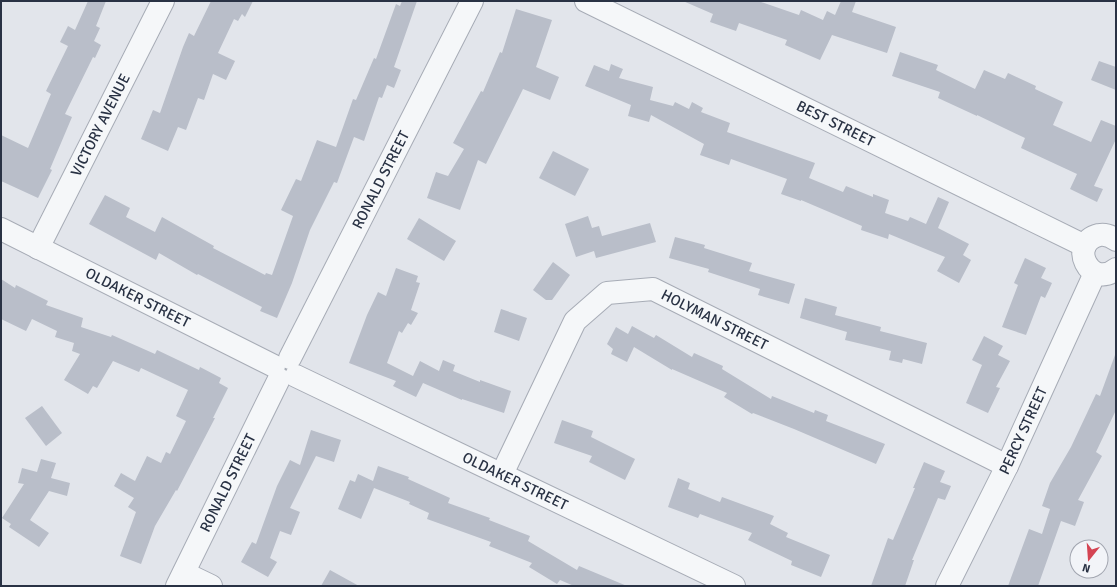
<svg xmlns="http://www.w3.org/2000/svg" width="1117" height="587" font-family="Signika,sans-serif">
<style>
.building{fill:#b9bec9}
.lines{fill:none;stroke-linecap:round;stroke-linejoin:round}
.minor-casing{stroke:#a7acb6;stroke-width:24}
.minor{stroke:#f5f7f9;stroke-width:22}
.labels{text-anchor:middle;stroke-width:3;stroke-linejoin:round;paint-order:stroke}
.street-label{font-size:15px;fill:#293244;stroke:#f2f4f8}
</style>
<rect width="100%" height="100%" fill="#e2e5eb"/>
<g class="building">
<path d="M 88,1 L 106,1 L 96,26 L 100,28 L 94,41 L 101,45 L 95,58 L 93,57 L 65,114 L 72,117 L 50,169 L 52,170 L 38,198 L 1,181 L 1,135 L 28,148 L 51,94 L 46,91 L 68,46 L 60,42 L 68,26 L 75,30 Z"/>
<path d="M 211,1 L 253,1 L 245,17 L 242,14 L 238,21 L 234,19 L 218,53 L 235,61 L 226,80 L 213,74 L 204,100 L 198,98 L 186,130 L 178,127 L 168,151 L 141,139 L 153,110 L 160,113 L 183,47 L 189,33 L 194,36 Z"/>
<path d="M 402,1 L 417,1 L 394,67 L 401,70 L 394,88 L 387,85 L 382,98 L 379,97 L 364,141 L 354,137 L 337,183 L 334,182 L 310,230 L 292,283 L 277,318 L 260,311 L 262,307 L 198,274 L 197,275 L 159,253 L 156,260 L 89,224 L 105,195 L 130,208 L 126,217 L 155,232 L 162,217 L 214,246 L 213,248 L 265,275 L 266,273 L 272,275 L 293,216 L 281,210 L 296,179 L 301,181 L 317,140 L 336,147 L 353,99 L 356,100 L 374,58 L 376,59 L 396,4 L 400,6 Z"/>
<path d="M 683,1 L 758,1 L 799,15 L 801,10 L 823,20 L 827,11 L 835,15 L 841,1 L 856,1 L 852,12 L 896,27 L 887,53 L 832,35 L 820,60 L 785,45 L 787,40 L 739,23 L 736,31 L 710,22 L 713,14 Z"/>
<path d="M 516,9 L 552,20 L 536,67 L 559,77 L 550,100 L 523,89 L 486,164 L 478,160 L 460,210 L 427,198 L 436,172 L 448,176 L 464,149 L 453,143 L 481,91 L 483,92 L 500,52 L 502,53 Z"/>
<path d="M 900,52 L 938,65 L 936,70 L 975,89 L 984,70 L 1005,79 L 1008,73 L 1036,86 L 1035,89 L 1063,102 L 1053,125 L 1091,142 L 1101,120 L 1116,126 L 1116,139 L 1094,186 L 1103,189 L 1097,202 L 1070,189 L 1077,174 L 1021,148 L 1025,138 L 977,115 L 977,116 L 938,98 L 940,92 L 892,76 Z"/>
<path d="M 1099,61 L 1116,67 L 1116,90 L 1091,80 Z"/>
<path d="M 611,64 L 623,69 L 619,78 L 653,87 L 650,100 L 673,106 L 675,102 L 689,109 L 692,102 L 703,108 L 701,112 L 730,123 L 727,132 L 815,163 L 809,178 L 843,192 L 846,186 L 873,197 L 873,194 L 889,200 L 885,213 L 908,221 L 910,217 L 926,224 L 938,197 L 949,202 L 938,228 L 969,244 L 963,255 L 971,260 L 959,283 L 937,271 L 945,257 L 889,234 L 888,239 L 861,230 L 862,226 L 801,200 L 801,201 L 781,194 L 787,179 L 731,159 L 729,165 L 700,155 L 704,144 L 651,115 L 649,122 L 628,116 L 631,105 L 585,86 L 594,65 L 609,71 Z"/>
<path d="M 553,151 L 589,169 L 575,196 L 539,178 Z"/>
<path d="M 588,216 L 592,228 L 599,226 L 602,236 L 650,223 L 656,242 L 596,258 L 594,251 L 576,257 L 565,224 Z"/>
<path d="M 419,218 L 456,241 L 444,261 L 407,239 Z"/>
<path d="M 675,237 L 705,245 L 704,248 L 752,263 L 749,271 L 795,284 L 789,304 L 758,295 L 760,289 L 708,272 L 709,269 L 669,258 Z"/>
<path d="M 1025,258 L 1046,268 L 1041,278 L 1052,283 L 1045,298 L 1041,296 L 1026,335 L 1002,327 L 1018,285 L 1014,283 Z"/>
<path d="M 553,262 L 570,275 L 552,300 L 546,300 L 533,290 Z"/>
<path d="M 396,268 L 418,276 L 416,282 L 420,283 L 411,310 L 418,313 L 411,325 L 408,323 L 402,333 L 399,331 L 387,363 L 413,376 L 420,361 L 439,371 L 443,360 L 455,365 L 453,371 L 480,382 L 480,380 L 511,391 L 504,413 L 462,399 L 462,400 L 423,383 L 416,397 L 393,386 L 396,381 L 349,363 L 367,315 L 378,292 L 386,296 Z"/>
<path d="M 1,279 L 15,288 L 16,285 L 48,301 L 46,305 L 83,318 L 81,327 L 111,337 L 112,335 L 155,354 L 157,350 L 199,370 L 200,367 L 221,378 L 219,383 L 228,388 L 213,418 L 215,418 L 202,443 L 177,491 L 176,490 L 155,526 L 141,564 L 120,556 L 136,512 L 128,507 L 134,498 L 114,486 L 121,473 L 135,481 L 147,456 L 161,463 L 166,452 L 170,454 L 186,421 L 176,416 L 188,390 L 141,368 L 139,372 L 113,361 L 97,388 L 93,386 L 88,394 L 64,380 L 80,354 L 72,351 L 74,343 L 55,337 L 57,331 L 32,319 L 26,331 L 1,319 Z"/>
<path d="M 805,298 L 837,307 L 835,315 L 881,327 L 880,331 L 927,343 L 922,364 L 903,359 L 902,363 L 889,360 L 891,351 L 845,340 L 847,332 L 800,318 Z"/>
<path d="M 501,309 L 527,318 L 519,341 L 494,332 Z"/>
<path d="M 632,326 L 654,338 L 656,335 L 692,357 L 694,353 L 723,366 L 722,369 L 771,399 L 772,396 L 814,413 L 815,410 L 828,415 L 826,421 L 885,444 L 876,464 L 794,429 L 753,413 L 752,414 L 724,397 L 727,393 L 672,369 L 672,370 L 634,347 L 627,362 L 611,354 L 613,349 L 607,344 L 616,327 L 628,334 Z"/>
<path d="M 984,336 L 1003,346 L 998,355 L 1010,361 L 996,387 L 1000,388 L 988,413 L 966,403 L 982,365 L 972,360 Z"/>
<path d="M 1115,355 L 1116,356 L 1116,410 L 1096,452 L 1102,456 L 1078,500 L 1084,502 L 1075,526 L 1061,521 L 1038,586 L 1008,586 L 1029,529 L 1042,534 L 1050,509 L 1042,506 L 1050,483 L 1071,447 L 1096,394 L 1100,396 Z"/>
<path d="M 42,406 L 62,433 L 46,446 L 25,418 Z"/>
<path d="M 562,420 L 593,431 L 591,437 L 635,459 L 625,480 L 589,462 L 592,456 L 554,443 Z"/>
<path d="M 311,430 L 341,440 L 334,462 L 316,456 L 290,508 L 300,512 L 291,535 L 280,531 L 270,558 L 277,562 L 268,577 L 241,562 L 252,542 L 256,544 L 277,486 L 290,460 L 300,465 Z"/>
<path d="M 41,459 L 56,463 L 51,478 L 70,483 L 67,496 L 49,491 L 30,520 L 49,533 L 39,547 L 9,527 L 11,524 L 2,518 L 24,484 L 18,483 L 22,468 L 37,472 Z"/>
<path d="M 924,462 L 945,471 L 940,482 L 951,486 L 945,500 L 938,498 L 912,560 L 914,560 L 905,586 L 871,586 L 888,538 L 893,540 L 915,488 L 913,488 Z"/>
<path d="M 378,466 L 409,477 L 408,479 L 450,498 L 448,503 L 490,518 L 489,520 L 530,536 L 528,541 L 577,570 L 579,566 L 627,586 L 574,586 L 560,580 L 557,584 L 529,567 L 532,563 L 489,546 L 491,542 L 427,519 L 429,513 L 409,504 L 410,502 L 374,488 L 361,519 L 338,509 L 350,480 L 355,482 L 358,474 L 373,481 Z"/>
<path d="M 678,478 L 690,483 L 688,489 L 720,502 L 722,497 L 774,516 L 770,524 L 788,533 L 786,537 L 830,555 L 821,577 L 791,565 L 792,561 L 748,540 L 752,533 L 700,514 L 698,518 L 668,507 Z"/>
<path d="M 330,570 L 359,586 L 321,586 Z"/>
</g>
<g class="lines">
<defs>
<g id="minor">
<path id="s1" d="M 586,1 L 1085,246"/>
<path id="s2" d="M 1,229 L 274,366"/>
<path d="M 1116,240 C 1111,236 1105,234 1099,235 C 1067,243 1090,290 1116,269"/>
<path id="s3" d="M 38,248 L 163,1"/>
<path id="s4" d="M 290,358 L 472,1"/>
<path id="s5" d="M 296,376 L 734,586"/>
<path id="s6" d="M 502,474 L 575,321 L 607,293 L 653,289 L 1007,466"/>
<path d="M 184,573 L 211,586"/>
<path id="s7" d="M 177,586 L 279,379"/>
<path id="s8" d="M 947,586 L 1007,466 L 1095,273"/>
</g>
</defs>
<use href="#minor" class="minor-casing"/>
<use href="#minor" class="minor"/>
</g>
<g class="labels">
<g class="street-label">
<text dy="5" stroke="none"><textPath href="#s1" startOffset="278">BEST STREET</textPath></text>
<text dy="5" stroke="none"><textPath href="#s3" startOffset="138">VICTORY AVENUE</textPath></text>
<text dy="5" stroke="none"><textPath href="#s4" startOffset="200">RONALD STREET</textPath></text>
<text dy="5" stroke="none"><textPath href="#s2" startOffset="153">OLDAKER STREET</textPath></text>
<text dy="5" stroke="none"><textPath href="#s6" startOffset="327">HOLYMAN STREET</textPath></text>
<text dy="5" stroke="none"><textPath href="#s8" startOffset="173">PERCY STREET</textPath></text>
<text dy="5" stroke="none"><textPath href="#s5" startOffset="243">OLDAKER STREET</textPath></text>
<text dy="5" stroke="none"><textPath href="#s7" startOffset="115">RONALD STREET</textPath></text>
</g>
</g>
<rect width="1117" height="587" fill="none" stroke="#293244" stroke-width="4"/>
<g transform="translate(1089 559) rotate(197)"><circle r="19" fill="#f2f4f8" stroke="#a2a6b0"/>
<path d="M0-3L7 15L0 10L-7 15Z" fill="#d44453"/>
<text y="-6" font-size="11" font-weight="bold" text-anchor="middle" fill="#293244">N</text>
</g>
</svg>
